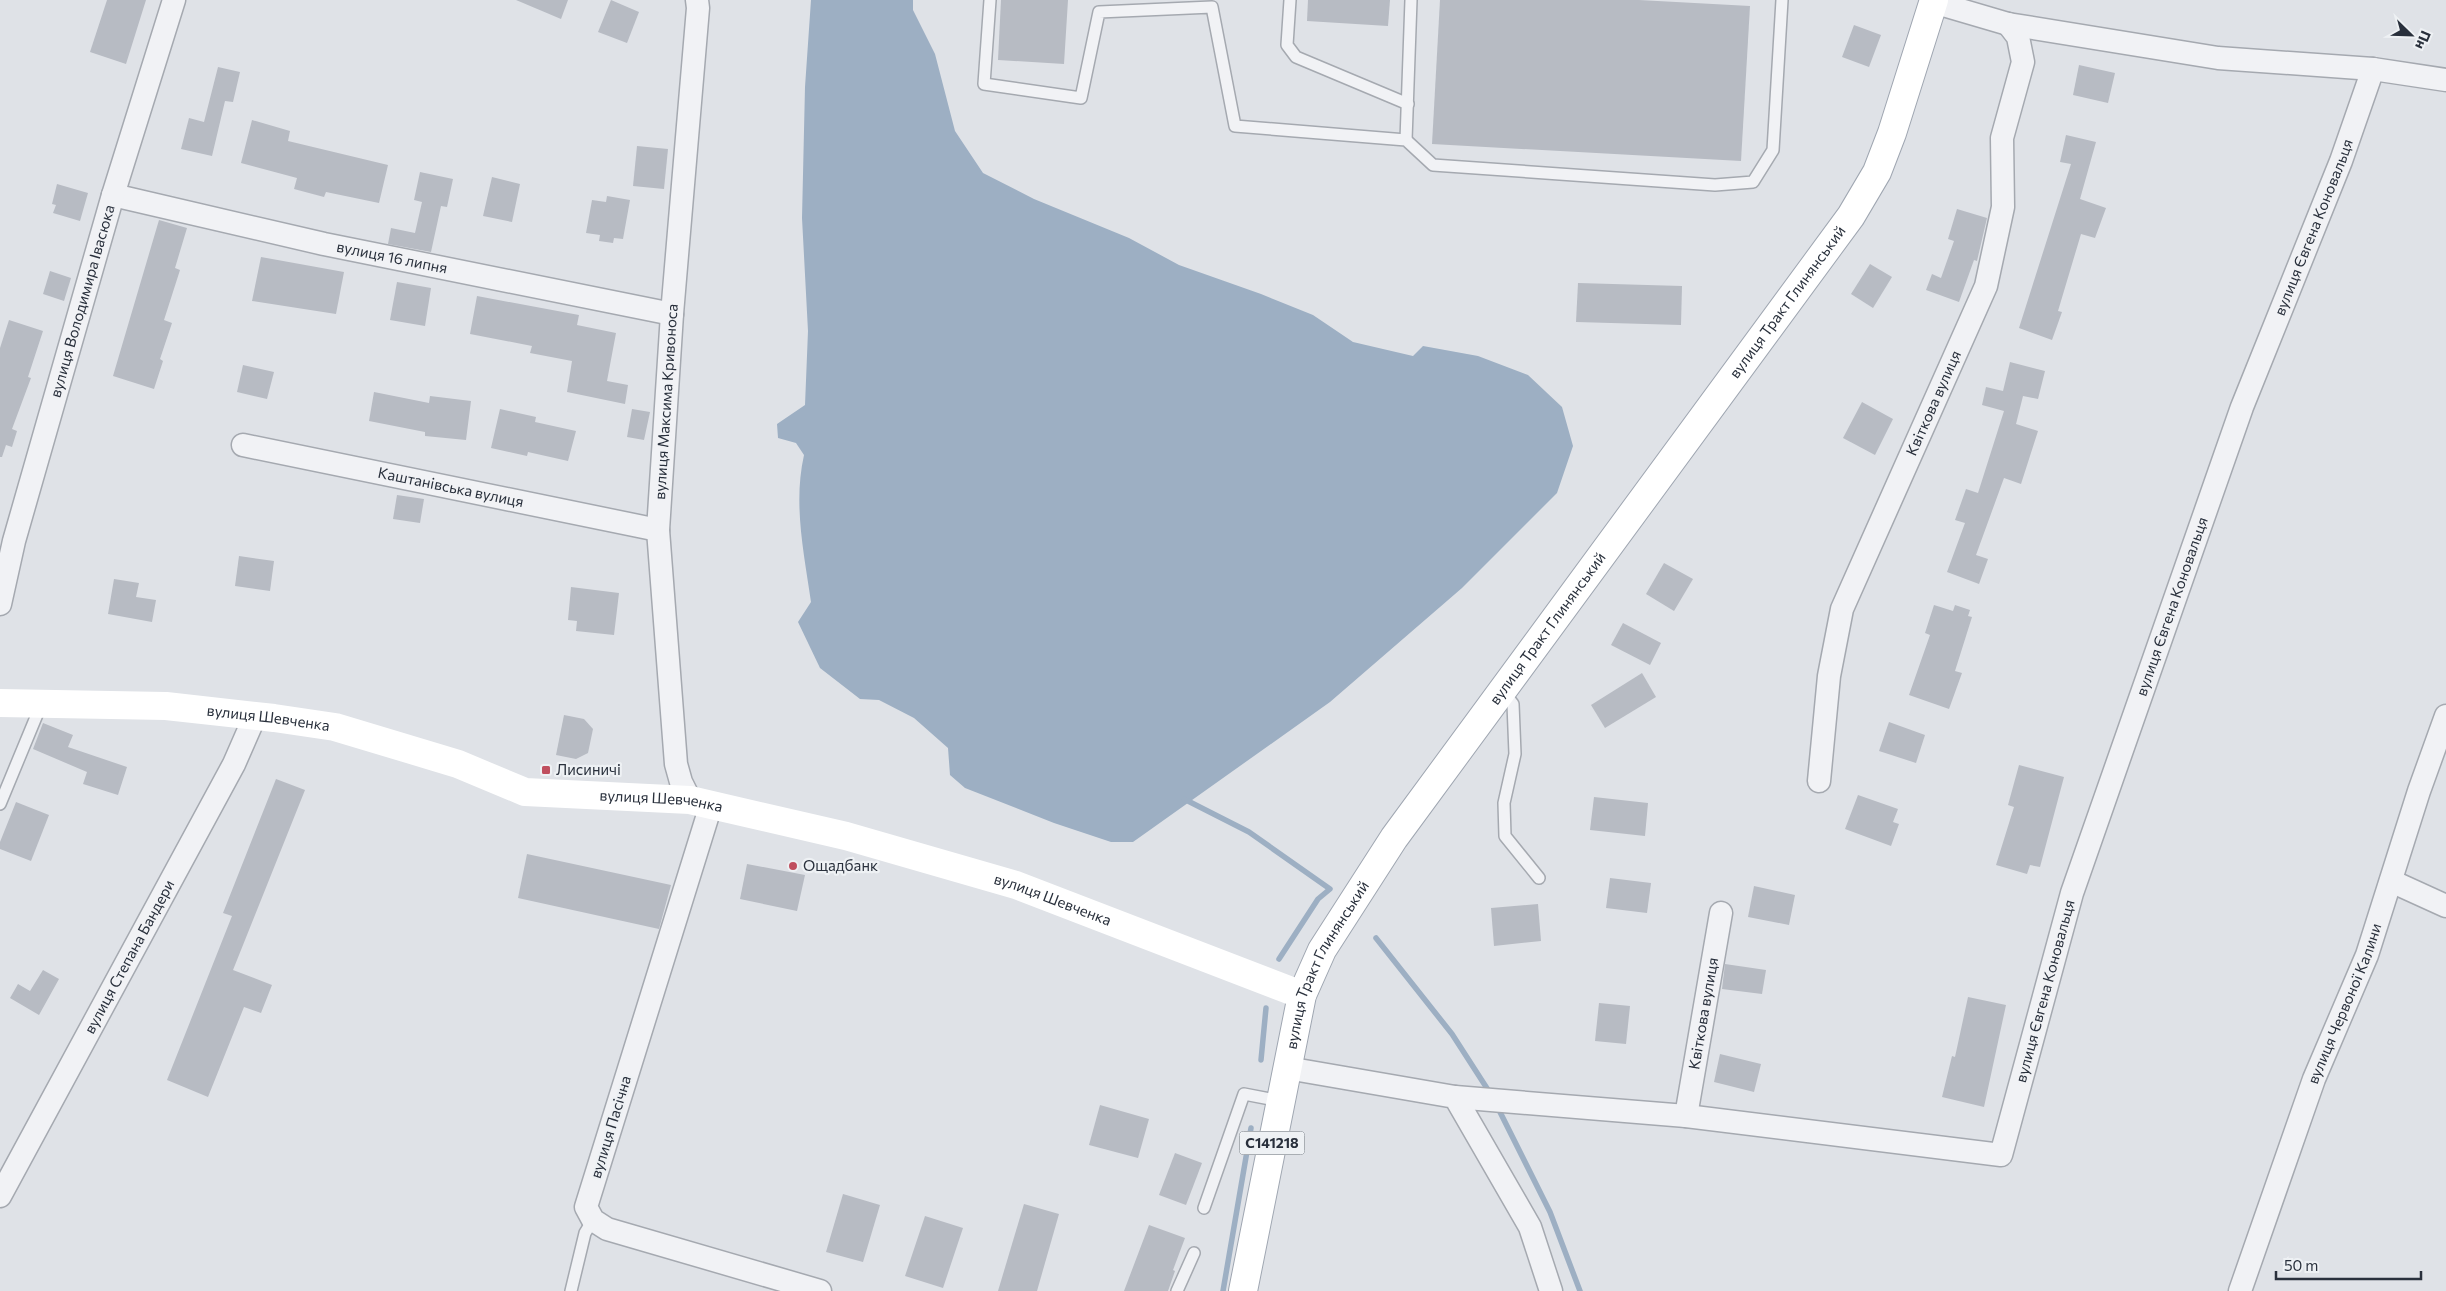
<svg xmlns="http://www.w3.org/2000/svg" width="2446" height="1291" font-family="Commissioner,sans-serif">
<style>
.water{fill:#9dafc3}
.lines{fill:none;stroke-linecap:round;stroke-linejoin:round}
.stream{stroke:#9dafc3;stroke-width:5.5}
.building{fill:#b7bbc3}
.service-casing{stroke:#a5a9b0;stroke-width:14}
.minor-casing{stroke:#a5a9b0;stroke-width:25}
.primary-casing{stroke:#9fa6b1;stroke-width:30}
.service{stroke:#f1f2f5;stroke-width:11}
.minor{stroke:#f1f2f5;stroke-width:22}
.secondary{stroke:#fff;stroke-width:28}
.primary{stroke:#fff;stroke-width:28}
.poi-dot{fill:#c04f5f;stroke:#eef1f4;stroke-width:2}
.labels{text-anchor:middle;stroke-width:4.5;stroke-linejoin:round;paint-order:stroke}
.shield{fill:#eef1f4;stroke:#646a73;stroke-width:1}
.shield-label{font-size:14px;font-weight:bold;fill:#29303c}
.street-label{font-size:15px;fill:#29303c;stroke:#eef1f4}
.poi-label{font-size:15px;fill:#29303c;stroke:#eef1f4;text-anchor:start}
</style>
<rect width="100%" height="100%" fill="#dfe2e7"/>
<path class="water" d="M 811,0 L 913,0 L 913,10 L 935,54 L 955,131 L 983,173 L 1034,199 L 1129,238 L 1179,265 L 1261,294 L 1313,315 L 1353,342 L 1413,356 L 1423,346 L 1478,356 L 1528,375 L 1562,407 L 1573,446 L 1557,493 L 1462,588 L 1330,702 L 1133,842 L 1111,842 L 1054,823 L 965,788 L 950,775 L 948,748 L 914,718 L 879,700 L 860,699 L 820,668 L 798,622 L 811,602 C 804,553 793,504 804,455 L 796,443 L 778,438 L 777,424 L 805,405 L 808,331 L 802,218 L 805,87 Z"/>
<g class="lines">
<g class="stream">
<path d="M 1184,799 L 1249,832 L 1330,889 L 1318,899 L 1279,959"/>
<path d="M 1376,938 L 1452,1034 L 1490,1093"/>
<path d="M 1261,1060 L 1266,1008"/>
<path d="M 1497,1106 L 1550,1212 L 1580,1291"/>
<path d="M 1223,1291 L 1251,1128"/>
</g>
</g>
<g class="building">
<path d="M 107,0 L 146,0 L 126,64 L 90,52 Z"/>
<path d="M 516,0 L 568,0 L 561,19 Z"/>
<path d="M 611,0 L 639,12 L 627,43 L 598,32 Z"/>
<path d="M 1001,0 L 1068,0 L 1064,64 L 998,60 Z"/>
<path d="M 1308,0 L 1390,0 L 1388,26 L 1307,21 Z"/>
<path d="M 1440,0 L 1639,0 L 1750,6 L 1741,161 L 1432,144 Z"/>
<path d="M 1854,25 L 1881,35 L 1869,67 L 1842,57 Z"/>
<path d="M 2079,65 L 2115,73 L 2108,103 L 2073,95 Z"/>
<path d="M 218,67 L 240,72 L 233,102 L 225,101 L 212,156 L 181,149 L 189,118 L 204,122 Z"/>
<path d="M 252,120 L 290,131 L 288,141 L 388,165 L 379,203 L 326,192 L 324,197 L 294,189 L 297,178 L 241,163 Z"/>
<path d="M 2066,135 L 2096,142 L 2080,199 L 2106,208 L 2095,238 L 2081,234 L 2058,311 L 2062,312 L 2052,340 L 2019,328 L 2071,164 L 2060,162 Z"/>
<path d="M 637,146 L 668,149 L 664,189 L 633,186 Z"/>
<path d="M 420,172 L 453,179 L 447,207 L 441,206 L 431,252 L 388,244 L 391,228 L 415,233 L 422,202 L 414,200 Z"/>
<path d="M 492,177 L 520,184 L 512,222 L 483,216 Z"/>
<path d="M 57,184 L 88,193 L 80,221 L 53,213 L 56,205 L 52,204 Z"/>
<path d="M 607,196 L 630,200 L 623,239 L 614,238 L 613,243 L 599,241 L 600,235 L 586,233 L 592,200 L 606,202 Z"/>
<path d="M 1957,209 L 1987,218 L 1977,261 L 1974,260 L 1959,302 L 1926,290 L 1932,274 L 1941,278 L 1954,241 L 1948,239 Z"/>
<path d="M 159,220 L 187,228 L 175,268 L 180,270 L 164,320 L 172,323 L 160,359 L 163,361 L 154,389 L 113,376 Z"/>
<path d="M 261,257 L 344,272 L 336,314 L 252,301 Z"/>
<path d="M 1870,264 L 1892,277 L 1873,308 L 1851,294 Z"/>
<path d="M 50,271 L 71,278 L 64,301 L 43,294 Z"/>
<path d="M 397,282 L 431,288 L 425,326 L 390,320 Z"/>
<path d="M 1578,283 L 1682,286 L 1681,325 L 1576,322 Z"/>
<path d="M 477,296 L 579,315 L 577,325 L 616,333 L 607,381 L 628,385 L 625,404 L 567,392 L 572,361 L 530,353 L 532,346 L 470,334 Z"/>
<path d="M 9,320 L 43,331 L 28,377 L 31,378 L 12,429 L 17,431 L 12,447 L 6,445 L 2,457 L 0,457 L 0,348 Z"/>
<path d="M 2010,362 L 2045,371 L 2038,399 L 2023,396 L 2016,424 L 2038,431 L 2021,484 L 2004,478 L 1976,555 L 1988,559 L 1979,584 L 1947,572 L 1965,523 L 1955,520 L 1966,489 L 1978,493 L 2004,411 L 1982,405 L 1986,387 L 2003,391 Z"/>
<path d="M 243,365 L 274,372 L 267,399 L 237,392 Z"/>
<path d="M 374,392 L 429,403 L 430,396 L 471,401 L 466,440 L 425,436 L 425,432 L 369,421 Z"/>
<path d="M 1862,402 L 1893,419 L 1875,455 L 1843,438 Z"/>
<path d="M 500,409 L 536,417 L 535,422 L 576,431 L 568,461 L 528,452 L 527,456 L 491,448 Z"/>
<path d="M 632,409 L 650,412 L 644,440 L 627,437 Z"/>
<path d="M 397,495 L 424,499 L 420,523 L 393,519 Z"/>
<path d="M 239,556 L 274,561 L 270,591 L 235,586 Z"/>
<path d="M 1664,563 L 1693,579 L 1674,611 L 1646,594 Z"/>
<path d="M 114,579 L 139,583 L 136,597 L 156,600 L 152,622 L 108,614 Z"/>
<path d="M 571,587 L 619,593 L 614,635 L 576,631 L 577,621 L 568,620 Z"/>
<path d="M 1934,605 L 1953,611 L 1955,605 L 1970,610 L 1968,616 L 1972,617 L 1955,671 L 1962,673 L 1949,709 L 1909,695 L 1930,635 L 1925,633 Z"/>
<path d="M 1623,623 L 1661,643 L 1650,665 L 1611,645 Z"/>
<path d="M 1642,673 L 1656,697 L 1605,728 L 1591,705 Z"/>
<path d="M 564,715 L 584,719 L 593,729 L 588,753 L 576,759 L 556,755 Z"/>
<path d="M 1889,722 L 1925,735 L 1916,763 L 1879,751 Z"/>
<path d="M 43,723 L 73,735 L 68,747 L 127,767 L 118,795 L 83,784 L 87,772 L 33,749 Z"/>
<path d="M 2019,765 L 2064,777 L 2040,867 L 2030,865 L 2027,874 L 1996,865 L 2014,807 L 2008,805 Z"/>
<path d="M 276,779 L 305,790 L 233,970 L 272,985 L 261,1013 L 244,1007 L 208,1097 L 167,1080 L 232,916 L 223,913 Z"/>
<path d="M 1858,795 L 1898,809 L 1893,822 L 1899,824 L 1891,846 L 1845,829 Z"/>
<path d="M 1594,797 L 1648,803 L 1645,836 L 1590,830 Z"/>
<path d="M 16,802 L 49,815 L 31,861 L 0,849 L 0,842 Z"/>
<path d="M 527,854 L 671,885 L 659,929 L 518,898 Z"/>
<path d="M 747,864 L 805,875 L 797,911 L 740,899 Z"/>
<path d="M 1610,878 L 1651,883 L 1647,913 L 1606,908 Z"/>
<path d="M 1754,886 L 1795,895 L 1789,925 L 1748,917 Z"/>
<path d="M 1538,904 L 1541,941 L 1494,946 L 1491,908 Z"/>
<path d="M 1725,964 L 1766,970 L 1762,994 L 1722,989 Z"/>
<path d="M 43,970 L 59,979 L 39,1015 L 10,998 L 18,984 L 30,991 Z"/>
<path d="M 1968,997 L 2006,1005 L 1984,1107 L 1942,1097 L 1952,1056 L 1955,1057 Z"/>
<path d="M 1599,1003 L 1630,1006 L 1626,1044 L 1595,1041 Z"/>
<path d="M 1720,1054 L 1761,1064 L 1754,1092 L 1714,1082 Z"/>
<path d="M 1100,1105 L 1149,1119 L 1138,1158 L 1089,1145 Z"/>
<path d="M 1175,1153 L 1202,1163 L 1186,1205 L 1159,1195 Z"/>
<path d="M 843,1194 L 880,1205 L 863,1262 L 826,1252 Z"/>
<path d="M 1024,1204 L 1059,1214 L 1037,1291 L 998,1291 Z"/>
<path d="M 925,1216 L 963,1228 L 943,1288 L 905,1276 Z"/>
<path d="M 1149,1225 L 1185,1238 L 1173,1270 L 1175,1271 L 1168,1291 L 1124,1291 Z"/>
</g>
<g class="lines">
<defs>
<g id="service">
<path d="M 990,0 L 984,84 L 1081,98 L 1099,12 L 1212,7 L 1235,126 L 1406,140 L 1433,165 L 1715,185 L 1753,182 L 1773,150 L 1782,0"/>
<path d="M 1290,0 L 1287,45 L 1296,57 L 1408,104"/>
<path d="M 1406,140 L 1411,0"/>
<path d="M 1503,691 L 1513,704 L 1515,754 L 1504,803 L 1505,836 L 1539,878"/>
<path d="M 0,804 L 41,705"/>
<path d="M 1204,1208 L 1244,1094 L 1280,1101"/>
<path d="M 571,1291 L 585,1233 L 593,1220"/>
<path d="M 1177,1291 L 1194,1253"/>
</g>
<g id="minor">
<path d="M 1933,2 L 2008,24 L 2218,58 L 2373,69 L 2446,80"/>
<path id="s1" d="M 113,195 L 324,244 L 672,314"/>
<path id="s2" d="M 243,445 L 658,530"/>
<path id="s3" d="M 0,604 L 14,541 L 113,195 L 174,0"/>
<path id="s4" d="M 1819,781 L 1829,676 L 1842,609 L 1986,286 L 2003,207 L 2002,138 L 2023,62 L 2018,37 L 2008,24"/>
<path id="s5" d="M 690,800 L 681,782 L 676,764 L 658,530 L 672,314 L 698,8 L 697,0"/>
<path d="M 711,805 L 586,1207 L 593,1220 L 607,1229 L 820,1291"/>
<path d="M 2391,881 L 2446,906"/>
<path d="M 1287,1068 L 1455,1097 L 1530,1227 L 1551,1291"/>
<path id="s6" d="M 1455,1097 L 1686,1116 L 2001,1155 L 2072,893 L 2242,407 L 2341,161 L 2373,69"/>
<path id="s7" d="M 1686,1116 L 1721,913"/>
<path id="s8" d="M 0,1196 L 234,764 L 255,716"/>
<path id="s9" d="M 2240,1291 L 2314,1079 L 2367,955 L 2419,791 L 2446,716"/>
</g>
<g id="primary">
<path id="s11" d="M 1243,1291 L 1302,995 L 1322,950 L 1394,838 L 1851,216 L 1877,172 L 1892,133 L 1934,0"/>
</g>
</defs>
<use href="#service" class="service-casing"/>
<use href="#minor" class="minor-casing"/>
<use href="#primary" class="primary-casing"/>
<use href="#service" class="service"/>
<use href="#minor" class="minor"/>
<path class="secondary" id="s10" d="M 0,703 L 166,706 L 274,718 L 335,727 L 458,764 L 525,792 L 690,800 L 846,836 L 1016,885 L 1302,995"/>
<use href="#primary" class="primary"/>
</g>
<g class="poi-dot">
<rect x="541" y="765" width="10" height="10" rx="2.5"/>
<circle cx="793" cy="866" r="5"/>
</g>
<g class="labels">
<rect class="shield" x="1239.5" y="1131.5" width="65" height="23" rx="4"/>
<g class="shield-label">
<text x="1272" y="1148">С141218</text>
</g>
<g class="street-label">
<text dy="5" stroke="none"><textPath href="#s6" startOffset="1529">вулиця Євгена Коновальця</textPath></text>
<text dy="5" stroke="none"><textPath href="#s1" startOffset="286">вулиця 16 липня</textPath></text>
<text dy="5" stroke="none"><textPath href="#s3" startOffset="314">вулиця Володимира Івасюка</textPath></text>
<text dy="5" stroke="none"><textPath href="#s11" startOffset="1149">вулиця Тракт Глинянський</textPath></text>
<text dy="5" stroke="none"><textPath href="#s5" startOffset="402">вулиця Максима Кривоноса</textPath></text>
<text dy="5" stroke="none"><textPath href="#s4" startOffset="399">Квіткова вулиця</textPath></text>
<text dy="5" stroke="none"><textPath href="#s2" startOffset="212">Каштанівська вулиця</textPath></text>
<text dy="5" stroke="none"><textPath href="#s6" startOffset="1124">вулиця Євгена Коновальця</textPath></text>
<text dy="5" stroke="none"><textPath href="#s11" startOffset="744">вулиця Тракт Глинянський</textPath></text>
<text dy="5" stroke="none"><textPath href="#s10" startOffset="269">вулиця Шевченка</textPath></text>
<text dy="5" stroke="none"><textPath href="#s10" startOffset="674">вулиця Шевченка</textPath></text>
<text dy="5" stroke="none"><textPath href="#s10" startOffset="1079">вулиця Шевченка</textPath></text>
<text dy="5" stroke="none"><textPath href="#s8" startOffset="272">вулиця Степана Бандери</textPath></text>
<text dy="5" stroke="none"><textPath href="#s11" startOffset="339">вулиця Тракт Глинянський</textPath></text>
<text dy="5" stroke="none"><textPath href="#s6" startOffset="719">вулиця Євгена Коновальця</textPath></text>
<text dy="5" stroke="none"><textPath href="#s9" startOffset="306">вулиця Червоної Калини</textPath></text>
<text dy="5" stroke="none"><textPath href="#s7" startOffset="104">Квіткова вулиця</textPath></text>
<text transform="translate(611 1127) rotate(-73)" y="5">вулиця Пасічна</text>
</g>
<g class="poi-label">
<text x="556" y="775">Лисиничі</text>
<text x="803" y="871">Ощадбанк</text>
</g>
</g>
<g transform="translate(2411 35) rotate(113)" stroke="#eef1f4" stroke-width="4" paint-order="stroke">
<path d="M0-4L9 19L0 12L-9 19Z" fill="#29303c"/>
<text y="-8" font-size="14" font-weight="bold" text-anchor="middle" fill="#29303c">Пн</text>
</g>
<path d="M2276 1271v8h145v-8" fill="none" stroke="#29303c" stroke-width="2.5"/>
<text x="2284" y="1271" font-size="15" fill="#29303c" stroke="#eef1f4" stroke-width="4" paint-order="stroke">50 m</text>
</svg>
